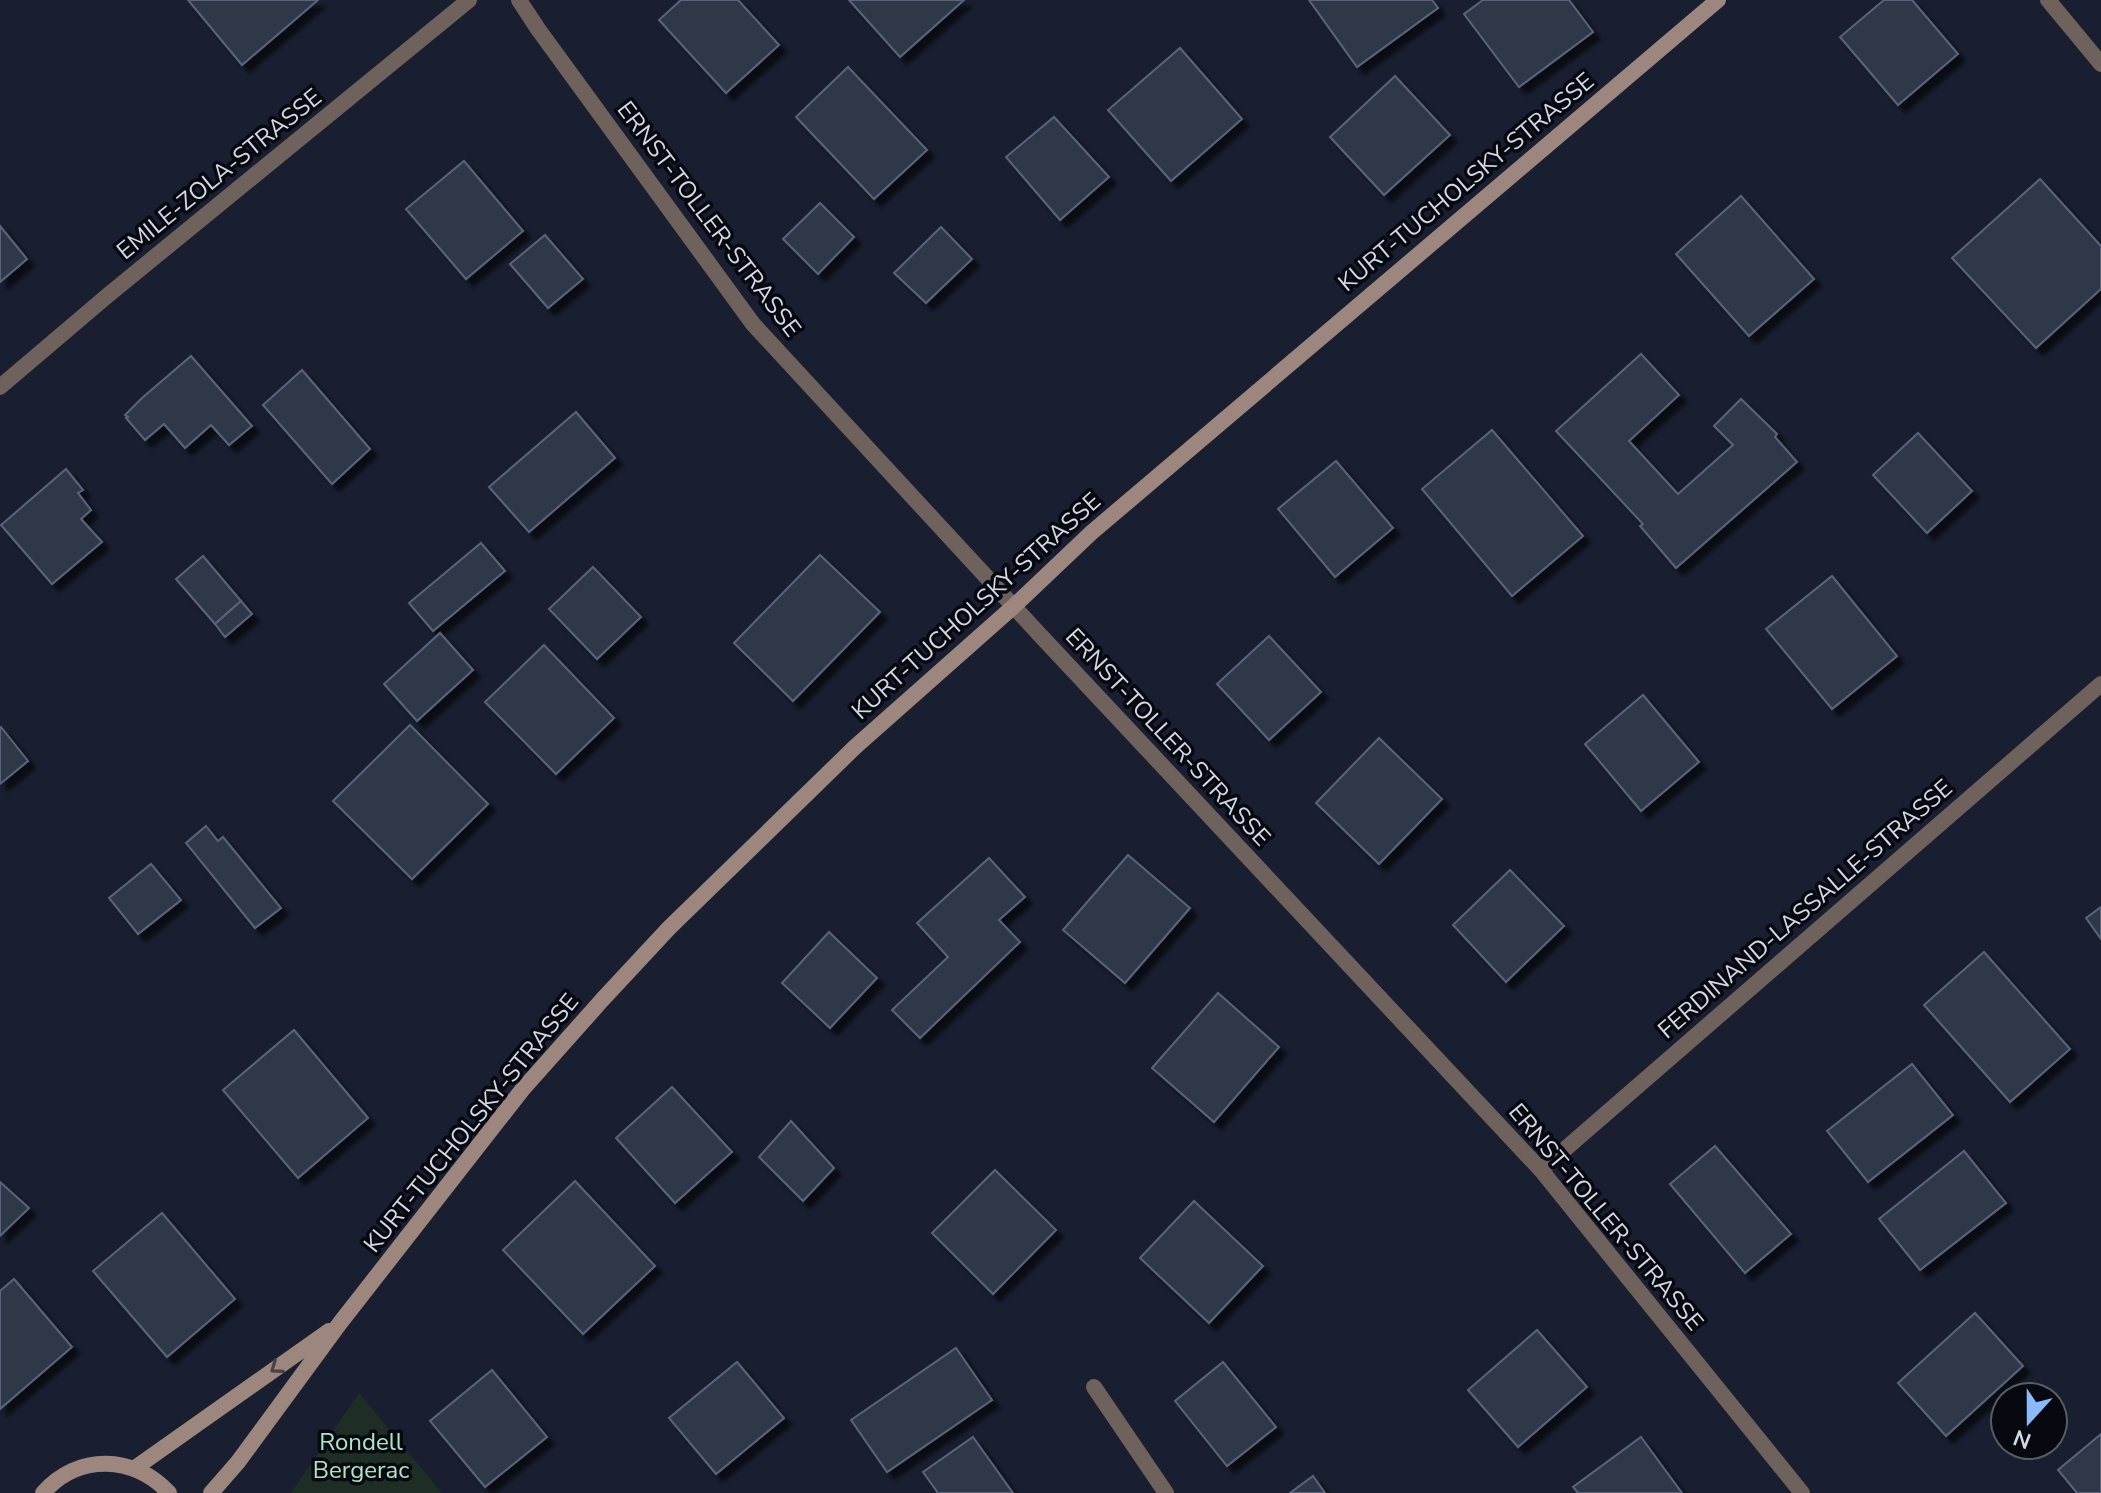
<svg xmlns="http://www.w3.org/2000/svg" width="2101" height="1493" font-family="'Nunito Sans',sans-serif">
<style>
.green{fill:#1e2e25}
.building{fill:#2f374a;stroke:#5b6479;stroke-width:2;filter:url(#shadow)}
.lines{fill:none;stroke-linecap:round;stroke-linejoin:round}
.minor{stroke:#6f615c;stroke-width:16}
.secondary{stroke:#9c867e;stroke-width:16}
.oneway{stroke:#4a4142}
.labels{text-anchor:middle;stroke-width:7;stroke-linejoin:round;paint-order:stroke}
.street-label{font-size:24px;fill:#d3d8e4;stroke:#070911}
.park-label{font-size:24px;fill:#ace5c6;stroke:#070911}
</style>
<defs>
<filter id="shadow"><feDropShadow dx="7" dy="7" stdDeviation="2" flood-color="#0009"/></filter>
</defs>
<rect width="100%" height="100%" fill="#191f31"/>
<path class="green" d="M 359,1393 L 442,1493 L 291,1493 Z"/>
<g class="building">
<path d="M 188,0 L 318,0 L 242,65 Z"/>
<path d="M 681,0 L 738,0 L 779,45 L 726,93 L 659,20 Z"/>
<path d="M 849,0 L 964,0 L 900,57 Z"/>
<path d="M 1309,0 L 1432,0 L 1438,8 L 1357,67 Z"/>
<path d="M 1483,0 L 1569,0 L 1593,32 L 1519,87 L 1464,14 Z"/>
<path d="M 1884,0 L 1912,0 L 1958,54 L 1898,105 L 1840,37 Z"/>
<path d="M 1180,48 L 1242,119 L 1171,181 L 1108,110 Z"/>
<path d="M 848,67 L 927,150 L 874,199 L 796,117 Z"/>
<path d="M 1395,76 L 1450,135 L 1384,195 L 1330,137 Z"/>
<path d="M 1054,117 L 1109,177 L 1060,220 L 1006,157 Z"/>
<path d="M 464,161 L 523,231 L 466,279 L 406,209 Z"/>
<path d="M 2040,179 L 2101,246 L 2101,289 L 2036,348 L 1952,258 Z"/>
<path d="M 1741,196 L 1814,279 L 1749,336 L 1676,254 Z"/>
<path d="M 820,203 L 854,237 L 818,274 L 783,239 Z"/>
<path d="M 0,226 L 27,259 L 0,282 Z"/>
<path d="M 941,227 L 972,259 L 926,303 L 894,273 Z"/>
<path d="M 545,235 L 583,279 L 548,308 L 510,264 Z"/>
<path d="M 1641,354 L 1679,395 L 1629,441 L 1678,494 L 1733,445 L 1714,426 L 1741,399 L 1777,434 L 1775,437 L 1797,462 L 1676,568 L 1640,526 L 1643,524 L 1556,431 Z"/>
<path d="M 191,356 L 252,426 L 229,445 L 211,425 L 185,448 L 164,424 L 145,440 L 126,418 L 128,417 L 125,415 L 142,398 Z"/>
<path d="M 302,370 L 370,449 L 332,484 L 263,405 Z"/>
<path d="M 576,412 L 615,458 L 529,532 L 489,487 Z"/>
<path d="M 1492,430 L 1583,536 L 1512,596 L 1422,489 Z"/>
<path d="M 1918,433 L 1972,491 L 1927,533 L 1873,475 Z"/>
<path d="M 1336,461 L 1393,528 L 1335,577 L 1278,509 Z"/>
<path d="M 66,469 L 83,490 L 78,493 L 91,510 L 81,519 L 102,542 L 52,584 L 1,525 Z"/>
<path d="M 481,543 L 505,571 L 433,631 L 409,603 Z"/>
<path d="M 820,555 L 880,612 L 793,701 L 734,643 Z"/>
<path d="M 203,556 L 241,601 L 215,624 L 176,579 Z"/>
<path d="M 593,567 L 641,617 L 597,659 L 549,609 Z"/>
<path d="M 1832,576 L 1897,656 L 1832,709 L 1766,629 Z"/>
<path d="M 241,601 L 252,614 L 225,637 L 215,624 Z"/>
<path d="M 440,633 L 473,670 L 417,721 L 384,684 Z"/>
<path d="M 1269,636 L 1321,692 L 1269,740 L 1217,684 Z"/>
<path d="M 544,645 L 614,718 L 556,774 L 485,702 Z"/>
<path d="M 1643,695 L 1699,762 L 1641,811 L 1585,744 Z"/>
<path d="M 410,725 L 488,804 L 412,879 L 333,801 Z"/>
<path d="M 1,727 L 28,761 L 0,784 L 0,728 Z"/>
<path d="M 1379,738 L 1442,799 L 1379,864 L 1316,803 Z"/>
<path d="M 206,826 L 218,841 L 223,837 L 281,908 L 255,928 L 186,843 Z"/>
<path d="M 1128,855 L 1190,908 L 1125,983 L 1063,930 Z"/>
<path d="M 989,858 L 1025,897 L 999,920 L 1020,942 L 920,1038 L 892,1010 L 948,957 L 917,923 Z"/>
<path d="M 151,864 L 181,900 L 138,934 L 109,898 Z"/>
<path d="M 1510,870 L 1564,926 L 1506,982 L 1453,925 Z"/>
<path d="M 2101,907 L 2101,939 L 2086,918 Z"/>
<path d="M 829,932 L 877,978 L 830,1028 L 782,983 Z"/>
<path d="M 1984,952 L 2070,1049 L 2010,1102 L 1924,1005 Z"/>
<path d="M 1218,993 L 1279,1047 L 1214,1122 L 1152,1068 Z"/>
<path d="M 294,1030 L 368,1118 L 298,1178 L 223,1090 Z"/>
<path d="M 1912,1064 L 1953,1115 L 1868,1182 L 1827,1131 Z"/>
<path d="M 672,1087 L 732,1152 L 675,1203 L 616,1138 Z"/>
<path d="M 791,1121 L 834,1168 L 803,1201 L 759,1157 Z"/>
<path d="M 1715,1146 L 1791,1234 L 1745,1273 L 1670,1184 Z"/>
<path d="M 1964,1151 L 2006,1203 L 1920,1270 L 1879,1219 Z"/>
<path d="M 995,1170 L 1056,1230 L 993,1294 L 932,1233 Z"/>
<path d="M 575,1181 L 655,1266 L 583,1334 L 503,1250 Z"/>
<path d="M 0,1182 L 29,1208 L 0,1236 Z"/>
<path d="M 1194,1201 L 1263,1266 L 1209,1323 L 1140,1258 Z"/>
<path d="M 162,1213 L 235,1299 L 167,1357 L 93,1271 Z"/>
<path d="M 14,1279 L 72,1347 L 0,1409 L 0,1291 Z"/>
<path d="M 1975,1313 L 2023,1366 L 1946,1436 L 1898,1383 Z"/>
<path d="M 1537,1330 L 1587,1387 L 1518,1447 L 1468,1390 Z"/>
<path d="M 956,1348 L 992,1400 L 887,1472 L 851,1420 Z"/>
<path d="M 737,1362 L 784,1418 L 716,1474 L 669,1418 Z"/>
<path d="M 1223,1362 L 1276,1427 L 1227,1466 L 1175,1401 Z"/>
<path d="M 492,1370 L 547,1437 L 485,1487 L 430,1421 Z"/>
<path d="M 2101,1434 L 2101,1493 L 2077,1493 L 2058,1470 Z"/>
<path d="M 973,1437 L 1013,1493 L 938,1493 L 923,1472 Z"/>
<path d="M 1641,1437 L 1682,1493 L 1578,1493 L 1573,1487 Z"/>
<path d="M 1313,1476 L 1325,1493 L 1290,1493 Z"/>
</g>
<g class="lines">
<g class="minor">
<path d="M 519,0 L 538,29 L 753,324 L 1040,635 L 1541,1170 L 1802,1493"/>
<path d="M 2048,0 L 2101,64"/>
<path d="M 0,387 L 107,296 L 469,0"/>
<path d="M 1541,1170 L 2101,684"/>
<path d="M 1094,1387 L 1166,1493"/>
</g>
<g class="secondary">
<path d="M 135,1468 L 329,1331"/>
<path d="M 43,1493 C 78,1453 134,1455 169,1493"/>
<path d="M 211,1493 L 238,1462 L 340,1323 L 522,1090 L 602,1000 L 669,928 L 855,747 L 1013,607 L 1091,533 L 1718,0"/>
</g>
</g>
<defs><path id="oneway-chevron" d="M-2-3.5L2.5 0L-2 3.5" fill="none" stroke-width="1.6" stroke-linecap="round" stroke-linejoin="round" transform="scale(2)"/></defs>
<use class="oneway" href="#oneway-chevron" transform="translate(276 1368) rotate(145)"/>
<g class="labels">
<g class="street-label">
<text transform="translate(219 174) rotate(-39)" y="8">EMILE-ZOLA-STRASSE</text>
<text transform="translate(1466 182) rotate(-40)" y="8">KURT-TUCHOLSKY-STRASSE</text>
<text transform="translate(709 219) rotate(53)" y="8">ERNST-TOLLER-STRASSE</text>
<text transform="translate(976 606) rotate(-42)" y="8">KURT-TUCHOLSKY-STRASSE</text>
<text transform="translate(1168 737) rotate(47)" y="8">ERNST-TOLLER-STRASSE</text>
<text transform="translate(1805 909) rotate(-41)" y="8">FERDINAND-LASSALLE-STRASSE</text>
<text transform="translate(471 1123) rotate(-51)" y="8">KURT-TUCHOLSKY-STRASSE</text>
<text transform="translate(1606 1217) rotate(50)" y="8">ERNST-TOLLER-STRASSE</text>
</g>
<g class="park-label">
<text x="361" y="1450">Rondell<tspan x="361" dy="28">Bergerac</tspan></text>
</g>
</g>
<g transform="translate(2029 1421) rotate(201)"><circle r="38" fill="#070911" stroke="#595c65" stroke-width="2"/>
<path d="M0-6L14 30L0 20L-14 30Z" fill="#89bafc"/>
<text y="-12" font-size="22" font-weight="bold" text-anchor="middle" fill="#d3d8e4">N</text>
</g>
</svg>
